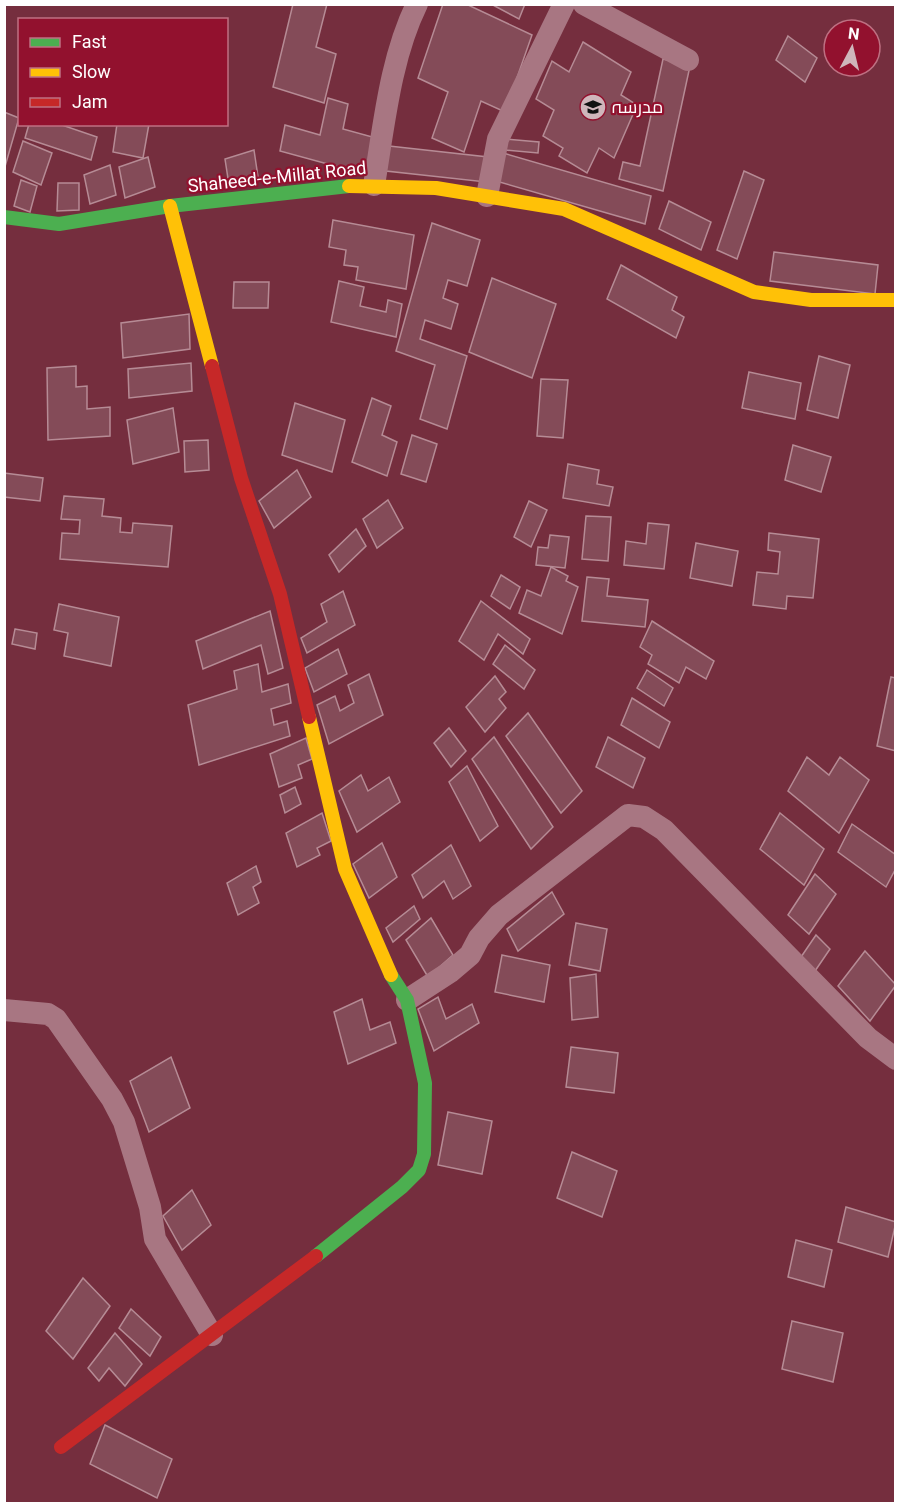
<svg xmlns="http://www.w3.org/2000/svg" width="900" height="1508" font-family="Roboto,Cairo,sans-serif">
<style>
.building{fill:#844b58;stroke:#b68b95;stroke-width:1.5}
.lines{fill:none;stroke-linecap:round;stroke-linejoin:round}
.street{stroke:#a87682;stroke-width:22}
.fast{stroke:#4caf50;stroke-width:14}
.slow{stroke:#ffc107;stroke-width:14}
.jam{stroke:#c62828;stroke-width:14}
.labels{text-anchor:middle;stroke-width:4.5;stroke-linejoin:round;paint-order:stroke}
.poi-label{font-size:18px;fill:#fff;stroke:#92112e;text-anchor:start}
.street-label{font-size:18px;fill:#fff;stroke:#92112e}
</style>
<rect width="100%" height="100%" fill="#752e3e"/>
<g class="building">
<path d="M 293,4 L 327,4 L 316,47 L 336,54 L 324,103 L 273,87 Z"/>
<path d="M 443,4 L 466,4 L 532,35 L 505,112 L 481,101 L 464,152 L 432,138 L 448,92 L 418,78 Z"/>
<path d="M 491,4 L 525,4 L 519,19 Z"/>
<path d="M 788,36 L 817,58 L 805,82 L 776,60 Z"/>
<path d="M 583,42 L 631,72 L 621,95 L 637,105 L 614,158 L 599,148 L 587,173 L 559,156 L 563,148 L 543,136 L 554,110 L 536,99 L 552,61 L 569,72 Z"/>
<path d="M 663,59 L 690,66 L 663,191 L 619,179 L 623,162 L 640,166 Z"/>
<path d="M 328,98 L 348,104 L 343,129 L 376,138 L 368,175 L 280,151 L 285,125 L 320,135 Z"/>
<path d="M 4,112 L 19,118 L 4,170 Z"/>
<path d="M 29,124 L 59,124 L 97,137 L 91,160 L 25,138 Z"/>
<path d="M 117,124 L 149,124 L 143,158 L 113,152 Z"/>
<path d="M 506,139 L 539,142 L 538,153 L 505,150 Z"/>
<path d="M 23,141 L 52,153 L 41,185 L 13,172 Z"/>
<path d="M 389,146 L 488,157 L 486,182 L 386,171 Z"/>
<path d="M 254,150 L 258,177 L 229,185 L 225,159 Z"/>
<path d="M 503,153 L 651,196 L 645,224 L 496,181 Z"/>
<path d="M 148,157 L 155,187 L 125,198 L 119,167 Z"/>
<path d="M 110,165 L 116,195 L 90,204 L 84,175 Z"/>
<path d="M 744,171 L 764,180 L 737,259 L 717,250 Z"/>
<path d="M 21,180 L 37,186 L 30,212 L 14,206 Z"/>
<path d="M 58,183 L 79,183 L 79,210 L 57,211 Z"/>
<path d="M 669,201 L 711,222 L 701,250 L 659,229 Z"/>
<path d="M 333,220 L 414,235 L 406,289 L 356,280 L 358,267 L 344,265 L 346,250 L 329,247 Z"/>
<path d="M 432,223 L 480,240 L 467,286 L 448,280 L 443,298 L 458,304 L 451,329 L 425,320 L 420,339 L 467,356 L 447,429 L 420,419 L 435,365 L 396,351 Z"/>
<path d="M 774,252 L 878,265 L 875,294 L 770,281 Z"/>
<path d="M 621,265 L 677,297 L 672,310 L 684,317 L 676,338 L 607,299 Z"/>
<path d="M 492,278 L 556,304 L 532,378 L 469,352 Z"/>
<path d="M 339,281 L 364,287 L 360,306 L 386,312 L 388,300 L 402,304 L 396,337 L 331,322 Z"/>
<path d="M 234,282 L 269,282 L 268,308 L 233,308 Z"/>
<path d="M 189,314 L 190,349 L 123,358 L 121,323 Z"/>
<path d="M 819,356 L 850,365 L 838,418 L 807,410 Z"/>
<path d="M 191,363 L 192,391 L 129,398 L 128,369 Z"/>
<path d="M 76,366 L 76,387 L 87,386 L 87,409 L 110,407 L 110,436 L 48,440 L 47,368 Z"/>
<path d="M 749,372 L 801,383 L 795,419 L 742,408 Z"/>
<path d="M 541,379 L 568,380 L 563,438 L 537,436 Z"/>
<path d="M 372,398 L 391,406 L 382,435 L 397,442 L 387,476 L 352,462 Z"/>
<path d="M 295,403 L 345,420 L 332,472 L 282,455 Z"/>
<path d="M 173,408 L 179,452 L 133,464 L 127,420 Z"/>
<path d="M 412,435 L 437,444 L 426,482 L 401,474 Z"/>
<path d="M 208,440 L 209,470 L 185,472 L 184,441 Z"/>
<path d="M 793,445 L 831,457 L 821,492 L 785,480 Z"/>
<path d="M 568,464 L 599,470 L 597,484 L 613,487 L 609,506 L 563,498 Z"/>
<path d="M 297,470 L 311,497 L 274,528 L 259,501 Z"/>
<path d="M 4,473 L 43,478 L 40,501 L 4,497 Z"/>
<path d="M 64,496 L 104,499 L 102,516 L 121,518 L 120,532 L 132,533 L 133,523 L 172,526 L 168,567 L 60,559 L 62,533 L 79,534 L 80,520 L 61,519 Z"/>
<path d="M 388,500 L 403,528 L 377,548 L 363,519 Z"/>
<path d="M 529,501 L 547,510 L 531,547 L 514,537 Z"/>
<path d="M 586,516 L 611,517 L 608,561 L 582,559 Z"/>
<path d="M 648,523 L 669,525 L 664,569 L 624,565 L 626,541 L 646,544 Z"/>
<path d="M 356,529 L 366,546 L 339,572 L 329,555 Z"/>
<path d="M 769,533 L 819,539 L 813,598 L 787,596 L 786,609 L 753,605 L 757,572 L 778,574 L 780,552 L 768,550 Z"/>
<path d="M 550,535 L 569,537 L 565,568 L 536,565 L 538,547 L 548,548 Z"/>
<path d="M 696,543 L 738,551 L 732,586 L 690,578 Z"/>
<path d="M 551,567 L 568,576 L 566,581 L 578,587 L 562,634 L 519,613 L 527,590 L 541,596 Z"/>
<path d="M 501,575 L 520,587 L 510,609 L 491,596 Z"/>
<path d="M 587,577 L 609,579 L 607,596 L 648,600 L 645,627 L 582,621 Z"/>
<path d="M 343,591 L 355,625 L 307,653 L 301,638 L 327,622 L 321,604 Z"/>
<path d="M 481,601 L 530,639 L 523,654 L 498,634 L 484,660 L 459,641 Z"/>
<path d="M 59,604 L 119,617 L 111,666 L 64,656 L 68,633 L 54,630 Z"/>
<path d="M 270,611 L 283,668 L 268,674 L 261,645 L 203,669 L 196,641 Z"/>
<path d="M 652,621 L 714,661 L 706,679 L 686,667 L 679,683 L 648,664 L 652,655 L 640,647 Z"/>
<path d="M 15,629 L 37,633 L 35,649 L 12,644 Z"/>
<path d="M 505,645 L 535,670 L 524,689 L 493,664 Z"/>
<path d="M 338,649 L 347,674 L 314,692 L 305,668 Z"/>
<path d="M 258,664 L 262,692 L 288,684 L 291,703 L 271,709 L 274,725 L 287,721 L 290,736 L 199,765 L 188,705 L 237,689 L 234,671 Z"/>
<path d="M 647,670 L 673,688 L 664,706 L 637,688 Z"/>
<path d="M 369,674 L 383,715 L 329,744 L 317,705 L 335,696 L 340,711 L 354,703 L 348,685 Z"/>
<path d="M 495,676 L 506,692 L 499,699 L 506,708 L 485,732 L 466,707 Z"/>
<path d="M 891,677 L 896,678 L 896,751 L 877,746 Z"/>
<path d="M 632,698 L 670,722 L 659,748 L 621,725 Z"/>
<path d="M 528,713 L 582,791 L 561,813 L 506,736 Z"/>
<path d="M 449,728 L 466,751 L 451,767 L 434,743 Z"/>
<path d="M 494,737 L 553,827 L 531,849 L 472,759 Z"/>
<path d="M 608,737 L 645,758 L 633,788 L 596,767 Z"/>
<path d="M 306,738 L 312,759 L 298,765 L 302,778 L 279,787 L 270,754 Z"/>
<path d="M 807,757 L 829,775 L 840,757 L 869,780 L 839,833 L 788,791 Z"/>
<path d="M 467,766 L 498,826 L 480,841 L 449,782 Z"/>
<path d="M 361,775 L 368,791 L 389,777 L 400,802 L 357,832 L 339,791 Z"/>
<path d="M 295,787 L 301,804 L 285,813 L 280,795 Z"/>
<path d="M 322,813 L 331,841 L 317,848 L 320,855 L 297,867 L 286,833 Z"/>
<path d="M 780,813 L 824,849 L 804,885 L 760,849 Z"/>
<path d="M 852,824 L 896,855 L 896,868 L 886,887 L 838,852 Z"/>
<path d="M 382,843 L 397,877 L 369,898 L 353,864 Z"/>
<path d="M 451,845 L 471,886 L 453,899 L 444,881 L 423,898 L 412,875 Z"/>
<path d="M 256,866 L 261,882 L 253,887 L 259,903 L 238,915 L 227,883 Z"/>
<path d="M 815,874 L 836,894 L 809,934 L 788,915 Z"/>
<path d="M 552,892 L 564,914 L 518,951 L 507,929 Z"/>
<path d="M 414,906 L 420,919 L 393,942 L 386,928 Z"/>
<path d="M 431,918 L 453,955 L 428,977 L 406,940 Z"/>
<path d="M 576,923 L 607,929 L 600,971 L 569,965 Z"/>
<path d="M 816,935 L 830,949 L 815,971 L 801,957 Z"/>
<path d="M 865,951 L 896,985 L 870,1021 L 838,986 Z"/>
<path d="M 502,955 L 550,965 L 544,1002 L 495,992 Z"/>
<path d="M 596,974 L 598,1017 L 572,1020 L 570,978 Z"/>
<path d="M 438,997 L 446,1019 L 472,1004 L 479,1023 L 434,1051 L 418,1009 Z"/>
<path d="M 362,999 L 370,1030 L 390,1022 L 396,1043 L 348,1064 L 334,1012 Z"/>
<path d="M 571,1047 L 618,1053 L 614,1093 L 566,1087 Z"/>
<path d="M 171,1057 L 190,1108 L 149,1132 L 130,1081 Z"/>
<path d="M 448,1112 L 492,1121 L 482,1174 L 438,1165 Z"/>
<path d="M 572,1152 L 617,1171 L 602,1217 L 557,1198 Z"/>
<path d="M 192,1190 L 211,1225 L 182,1250 L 163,1216 Z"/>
<path d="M 846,1207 L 896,1222 L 888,1257 L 838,1242 Z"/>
<path d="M 796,1240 L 832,1250 L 824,1287 L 788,1277 Z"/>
<path d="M 83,1278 L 110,1306 L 73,1359 L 46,1331 Z"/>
<path d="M 131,1309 L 161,1337 L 150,1356 L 119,1328 Z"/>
<path d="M 792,1321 L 843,1333 L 833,1382 L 782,1369 Z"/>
<path d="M 115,1333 L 142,1364 L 125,1386 L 109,1368 L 99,1381 L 88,1368 Z"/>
<path d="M 105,1425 L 172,1459 L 157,1498 L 90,1464 Z"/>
</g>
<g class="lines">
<g class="street">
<path d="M 584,4 L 688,60"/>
<path d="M 374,185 C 384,126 390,59 417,4"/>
<path d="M 487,196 L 498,139 L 564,4"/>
<path d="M 407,1000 L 450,972 L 470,955 L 479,938 L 499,915 L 628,815 L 644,817 L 664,830 L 868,1038 L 896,1059"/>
<path d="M 4,1010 L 48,1014 L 56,1019 L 112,1099 L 124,1122 L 150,1207 L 155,1239 L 212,1335"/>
</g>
<g class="fast">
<path d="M 4,217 L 59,224 L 170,206 L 349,186"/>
<path d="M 316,1256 L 402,1187 L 419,1170 L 424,1154 L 425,1083 L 407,1000 L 391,975"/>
</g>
<g class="slow">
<path d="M 349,186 L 436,188 L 564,209 L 754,292 L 811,300 L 896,300"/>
<path d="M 170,206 L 212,366"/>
<path d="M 309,717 L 345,869 L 391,975"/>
</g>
<g class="jam">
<path d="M 212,366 L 241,478 L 280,594 L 309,717"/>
<path d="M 61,1447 L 316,1256"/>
</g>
</g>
<defs>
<symbol id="school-disc" viewBox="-11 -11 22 22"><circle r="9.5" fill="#cfb6bb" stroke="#92112e"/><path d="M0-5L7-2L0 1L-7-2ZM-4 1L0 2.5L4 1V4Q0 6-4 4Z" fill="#111"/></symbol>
</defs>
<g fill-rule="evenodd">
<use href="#school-disc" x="578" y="92" width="30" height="30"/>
</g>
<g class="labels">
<g class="poi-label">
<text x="612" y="113">مدرسہ</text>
</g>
<g class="street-label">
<text transform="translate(277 177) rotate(-6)" y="6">Shaheed-e-Millat Road</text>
</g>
</g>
<rect width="900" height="1508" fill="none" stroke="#ffffff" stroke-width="12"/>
<rect x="18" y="18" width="210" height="108" fill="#92112e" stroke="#be7082" stroke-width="1.5"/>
<rect x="30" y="38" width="30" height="9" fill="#4caf50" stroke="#be7082" stroke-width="1.5"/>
<text x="72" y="48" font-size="18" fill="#ffffff">Fast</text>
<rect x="30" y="68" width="30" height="9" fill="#ffc107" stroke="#be7082" stroke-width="1.5"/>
<text x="72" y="78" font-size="18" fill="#ffffff">Slow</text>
<rect x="30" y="98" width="30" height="9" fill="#c62828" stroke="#be7082" stroke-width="1.5"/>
<text x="72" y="108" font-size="18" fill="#ffffff">Jam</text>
<g transform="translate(852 48) rotate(7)"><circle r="28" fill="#92112e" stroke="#be7082" stroke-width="1.5"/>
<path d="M0-4.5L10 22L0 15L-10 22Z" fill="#cfb6bb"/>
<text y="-9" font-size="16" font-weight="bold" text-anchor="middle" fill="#ffffff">N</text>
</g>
</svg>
